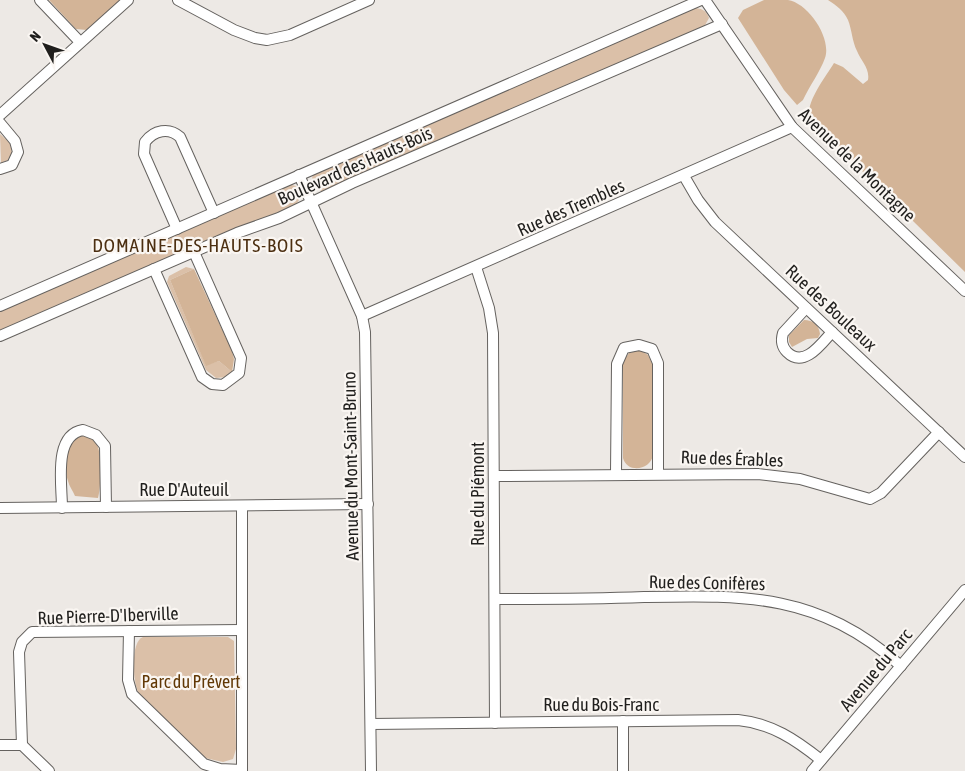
<svg xmlns="http://www.w3.org/2000/svg" width="965" height="771" font-family="'Asap Condensed',sans-serif">
<style>
.green{fill:#dbc0a8}
.forest{fill:#d3b497}
.lines{fill:none;stroke-linecap:round;stroke-linejoin:round}
.street-casing{stroke:#65625f;stroke-width:12}
.street{stroke:#fff;stroke-width:10}
.labels{text-anchor:middle;stroke-width:4.5;stroke-linejoin:round;paint-order:stroke}
.street-label{font-size:18px;fill:#201f1d;stroke:#faf6f2}
.park-label{font-size:18px;fill:#613805;stroke:#faf6f2}
.neighbourhood-label{font-size:19px;letter-spacing:1px;fill:#4c2f11;stroke:#faf6f2}
</style>
<rect width="100%" height="100%" fill="#ede9e5"/>
<g class="green">
<path d="M 693,8 C 701,8 706,10 709,18 L 704,27 L 325,192 L 314,189 L 311,183 L 313,174 Z"/>
<path d="M 0,134 L 10,143 L 12,153 L 8,160 L 1,163 Z"/>
<path d="M 288,184 L 296,186 C 303,193 301,199 295,205 L 0,333 L 0,309 Z"/>
<path d="M 186,267 L 194,269 L 170,280 L 206,365 L 219,361 L 232,372 L 227,377 L 216,378 L 206,370 L 167,282 L 169,276 Z"/>
<path d="M 143,637 L 228,637 L 234,641 L 236,749 L 233,759 L 223,762 L 205,758 L 138,692 C 133,681 130,642 143,637 Z"/>
</g>
<g class="forest">
<path d="M 49,0 L 121,0 L 87,30 L 76,29 Z"/>
<path d="M 764,0 C 772,0 780,0 788,0 C 808,3 832,38 825,58 C 820,72 810,85 803,100 L 797,105 L 784,90 L 738,18 L 743,10 Z"/>
<path d="M 828,0 L 965,0 L 965,272 L 809,119 C 806,101 825,78 834,63 L 843,67 L 863,84 L 868,80 C 870,68 861,61 857,51 C 852,41 852,30 848,20 C 844,11 836,5 828,0 Z"/>
<path d="M 194,269 L 232,351 L 234,359 L 232,372 L 219,361 L 206,366 L 170,280 Z"/>
<path d="M 804,320 C 813,320 819,325 820,334 L 818,338 L 807,339 L 792,347 L 789,342 L 789,335 Z"/>
<path d="M 640,350 L 648,355 L 652,363 L 653,455 C 651,470 627,474 623,458 L 623,362 L 629,353 Z"/>
<path d="M 80,436 C 87,436 94,438 97,445 C 102,453 101,489 98,498 L 75,496 C 73,491 69,486 68,481 C 64,467 65,442 80,436 Z"/>
</g>
<g class="lines">
<defs>
<g id="street">
<path d="M 40,0 L 80,42"/>
<path d="M 178,0 L 234,30 L 255,38 L 267,40 L 290,35 L 369,0"/>
<path d="M 705,0 L 792,127 L 965,291"/>
<path d="M 0,115 L 128,0"/>
<path d="M 0,123 L 15,141 L 18,152 L 12,165 L 0,169"/>
<path d="M 299,175 L 362,316 L 365,332 L 371,771"/>
<path d="M 684,176 L 698,200 L 715,222 L 965,457"/>
<path d="M 177,229 L 144,154 L 145,142 C 154,130 169,127 180,137 L 214,213"/>
<path d="M 476,267 L 489,308 L 493,333 L 495,723"/>
<path d="M 154,269 L 202,377 L 212,384 L 223,385 L 239,373 L 241,358 L 194,252"/>
<path d="M 0,306 L 701,0"/>
<path d="M 806,308 L 783,333 C 781,340 782,347 787,352 C 804,369 822,343 832,332"/>
<path d="M 362,316 L 792,127"/>
<path d="M 0,336 L 237,233 L 279,218 L 352,183 L 722,24"/>
<path d="M 616,473 L 617,364 L 624,348 L 639,345 L 652,349 L 658,363 L 658,473"/>
<path d="M 494,476 L 758,474 L 800,479 L 870,499 L 881,493 L 939,432"/>
<path d="M 242,506 L 242,771"/>
<path d="M 0,508 L 368,504"/>
<path d="M 62,508 C 62,484 53,435 83,430 L 96,435 L 105,446 L 106,507"/>
<path d="M 495,599 C 545,599 594,599 644,597 C 747,595 818,593 901,666"/>
<path d="M 129,631 L 128,680 L 132,694 L 204,764 L 220,769 L 242,770"/>
<path d="M 623,721 L 623,771"/>
<path d="M 371,724 L 738,720 C 771,723 796,740 821,760"/>
<path d="M 0,745 L 22,745 L 49,771"/>
<path d="M 22,745 L 19,652 L 22,642 L 32,632 L 241,630"/>
<path d="M 812,771 L 965,590"/>
</g>
</defs>
<use href="#street" class="street-casing"/>
<use href="#street" class="street"/>
</g>
<g class="labels">
<g class="street-label">
<text transform="translate(857 165) rotate(44)" y="6">Avenue de la Montagne</text>
<text transform="translate(355 166) rotate(-24)" y="6">Boulevard des Hauts-Bois</text>
<text transform="translate(571 208) rotate(-24)" y="6">Rue des Trembles</text>
<text transform="translate(831 308) rotate(43)" y="6">Rue des Bouleaux</text>
<text transform="translate(732 459) rotate(2)" y="6">Rue des Érables</text>
<text transform="translate(351 466) rotate(-91)" y="6">Avenue du Mont-Saint-Bruno</text>
<text x="184" y="496">Rue D'Auteuil</text>
<text transform="translate(478 494) rotate(-90)" y="6">Rue du Piémont</text>
<text transform="translate(707 583) rotate(1)" y="6">Rue des Conifères</text>
<text transform="translate(108 616) rotate(-2)" y="6">Rue Pierre-D'Iberville</text>
<text transform="translate(876 670) rotate(-50)" y="6">Avenue du Parc</text>
<text x="601" y="711">Rue du Bois-Franc</text>
</g>
<g class="park-label">
<text x="191" y="688">Parc du Prévert</text>
</g>
<g class="neighbourhood-label">
<text x="198" y="252">DOMAINE-DES-HAUTS-BOIS</text>
</g>
</g>
<g transform="translate(45 45) rotate(311)" stroke="#faf6f2" stroke-width="4" paint-order="stroke">
<path d="M0-4L9 19L0 12L-9 19Z" fill="#201f1d"/>
<text y="-8" font-size="14" font-weight="bold" text-anchor="middle" fill="#201f1d">N</text>
</g>
</svg>
